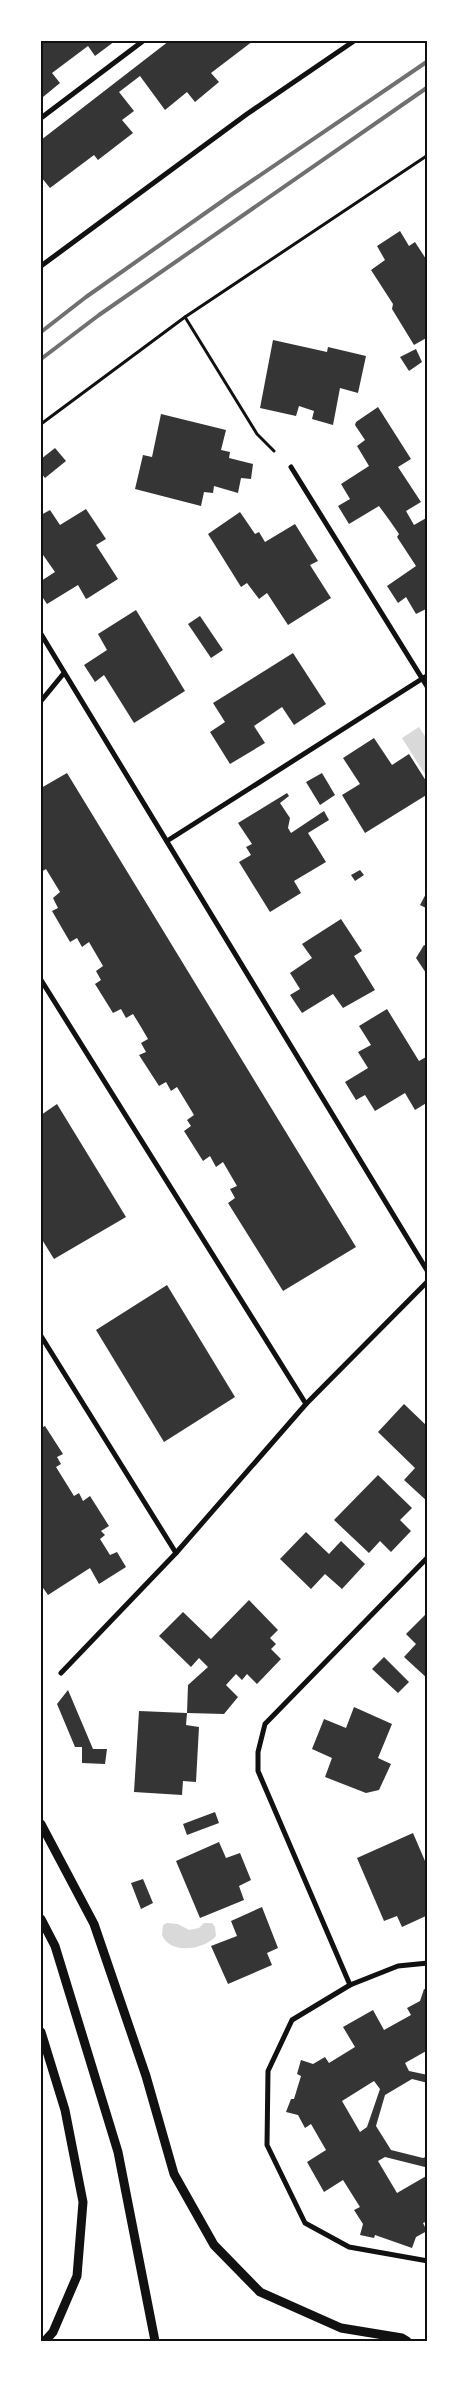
<svg xmlns="http://www.w3.org/2000/svg" width="469" height="2382" font-family="'Golos Text',sans-serif">
<style>
.water{fill:#d9d9d9}
.building{fill:#353535;fill-rule:evenodd}
.lines{fill:none;stroke-linecap:round;stroke-linejoin:round}
.path{stroke:#111;stroke-width:3}
.minor{stroke:#111;stroke-width:5}
.tertiary{stroke:#111;stroke-width:9}
.rail{stroke:#707070;stroke-width:4}
.neatline{fill:none;stroke:#111;stroke-width:2}
</style>
<rect width="100%" height="100%" fill="#fff"/>
<g class="water">
<path d="M 419,727 L 428,741 L 426,776 L 402,738 Z"/>
<path d="M 167,1923 L 178,1924 L 189,1930 L 199,1928 L 204,1923 L 212,1923 L 215,1927 L 216,1936 C 204,1950 170,1955 162,1935 L 163,1925 Z"/>
</g>
<g class="building">
<path d="M 41,41 L 115,41 L 95,56 L 88,46 L 52,73 L 60,83 L 43,97 Z"/>
<path d="M 169,41 L 253,41 L 211,73 L 219,82 L 195,102 L 187,92 L 165,110 L 140,76 L 119,92 L 134,111 L 122,120 L 133,133 L 98,160 L 94,155 L 50,188 L 41,177 L 41,140 Z"/>
<path d="M 400,231 L 409,246 L 415,242 L 426,259 L 428,258 L 428,337 L 414,345 L 392,309 L 393,304 L 371,270 L 385,260 L 377,246 Z"/>
<path d="M 273,340 L 327,352 L 328,347 L 366,356 L 358,393 L 340,388 L 333,425 L 312,419 L 314,411 L 299,406 L 296,416 L 260,408 Z"/>
<path d="M 416,349 L 422,362 L 409,371 L 400,357 Z"/>
<path d="M 378,407 L 411,459 L 398,467 L 421,502 L 406,511 L 414,525 L 428,517 L 428,608 L 416,614 L 406,597 L 398,603 L 387,586 L 416,566 L 397,537 L 399,534 L 390,521 L 379,506 L 349,524 L 338,506 L 350,499 L 341,484 L 369,466 L 357,446 L 365,440 L 355,425 L 356,422 Z"/>
<path d="M 161,414 L 226,430 L 221,450 L 230,452 L 229,458 L 253,464 L 251,479 L 241,478 L 238,493 L 214,486 L 213,493 L 204,492 L 201,506 L 135,489 L 143,455 L 152,457 Z"/>
<path d="M 55,448 L 66,461 L 45,478 L 41,473 L 41,459 Z"/>
<path d="M 86,509 L 106,539 L 96,545 L 118,579 L 88,598 L 86,599 L 78,585 L 47,604 L 41,595 L 41,581 L 55,572 L 41,552 L 41,515 L 50,510 L 60,525 Z"/>
<path d="M 240,512 L 255,534 L 259,532 L 265,542 L 295,524 L 318,561 L 310,565 L 331,598 L 288,625 L 267,593 L 259,599 L 247,583 L 241,587 L 208,534 Z"/>
<path d="M 136,610 L 185,691 L 134,723 L 104,675 L 95,682 L 84,665 L 107,650 L 98,634 Z"/>
<path d="M 200,616 L 223,650 L 211,658 L 188,624 Z"/>
<path d="M 293,653 L 326,704 L 294,725 L 282,707 L 254,726 L 265,743 L 230,764 L 210,732 L 225,722 L 213,703 Z"/>
<path d="M 374,738 L 392,765 L 409,754 L 428,784 L 428,794 L 365,833 L 342,795 L 360,784 L 343,758 Z"/>
<path d="M 67,773 L 356,1247 L 283,1291 L 228,1203 L 235,1198 L 230,1189 L 237,1186 L 223,1162 L 216,1167 L 210,1156 L 203,1161 L 184,1131 L 191,1126 L 187,1120 L 194,1115 L 177,1087 L 171,1091 L 166,1082 L 159,1086 L 139,1055 L 146,1052 L 141,1043 L 148,1039 L 141,1027 L 133,1014 L 126,1018 L 121,1009 L 113,1013 L 95,984 L 101,980 L 96,971 L 103,966 L 89,942 L 82,947 L 77,938 L 70,942 L 52,911 L 58,908 L 53,898 L 60,892 L 46,869 L 41,872 L 41,788 Z"/>
<path d="M 322,773 L 335,795 L 320,805 L 306,782 Z"/>
<path d="M 287,793 L 289,796 L 280,803 L 290,818 L 288,828 L 291,833 L 324,811 L 329,820 L 308,833 L 326,862 L 294,881 L 301,893 L 270,912 L 239,862 L 251,855 L 246,847 L 252,844 L 238,823 Z"/>
<path d="M 360,870 L 364,875 L 355,881 L 351,875 Z"/>
<path d="M 428,890 L 428,909 L 420,905 Z"/>
<path d="M 341,919 L 362,951 L 354,956 L 375,990 L 343,1008 L 333,994 L 302,1013 L 290,995 L 300,989 L 290,973 L 312,958 L 302,944 Z"/>
<path d="M 424,945 L 428,947 L 426,973 L 416,958 Z"/>
<path d="M 387,1009 L 419,1061 L 426,1057 L 428,1059 L 428,1102 L 415,1110 L 405,1093 L 375,1111 L 365,1095 L 356,1100 L 345,1082 L 368,1068 L 358,1052 L 371,1045 L 359,1026 Z"/>
<path d="M 57,1104 L 126,1217 L 54,1259 L 41,1238 L 41,1115 Z"/>
<path d="M 167,1285 L 235,1397 L 164,1442 L 96,1330 Z"/>
<path d="M 404,1404 L 428,1427 L 428,1502 L 404,1480 L 415,1468 L 378,1432 Z"/>
<path d="M 45,1426 L 63,1454 L 57,1457 L 61,1464 L 56,1467 L 74,1496 L 79,1493 L 83,1501 L 90,1496 L 109,1526 L 101,1531 L 105,1535 L 100,1539 L 110,1555 L 117,1552 L 126,1567 L 99,1584 L 90,1568 L 48,1595 L 41,1585 L 41,1428 Z"/>
<path d="M 378,1475 L 412,1508 L 400,1520 L 411,1531 L 391,1552 L 380,1541 L 369,1553 L 334,1520 Z"/>
<path d="M 306,1532 L 329,1554 L 341,1541 L 365,1564 L 342,1589 L 325,1574 L 311,1589 L 280,1559 Z"/>
<path d="M 249,1600 L 278,1630 L 270,1638 L 276,1644 L 271,1649 L 281,1659 L 257,1684 L 247,1674 L 242,1680 L 236,1674 L 226,1685 L 238,1697 L 224,1714 L 187,1713 L 188,1685 L 208,1667 L 199,1658 L 191,1667 L 159,1636 L 183,1612 L 211,1639 Z"/>
<path d="M 426,1614 L 428,1616 L 428,1679 L 404,1657 L 416,1644 L 406,1634 Z"/>
<path d="M 384,1657 L 409,1682 L 398,1693 L 372,1669 Z"/>
<path d="M 68,1690 L 93,1749 L 107,1749 L 105,1764 L 82,1763 L 82,1747 L 75,1747 L 57,1704 Z"/>
<path d="M 354,1707 L 392,1724 L 378,1758 L 391,1764 L 379,1790 L 366,1793 L 325,1777 L 332,1758 L 312,1749 L 324,1719 L 346,1728 Z"/>
<path d="M 139,1711 L 187,1713 L 186,1725 L 199,1727 L 196,1782 L 183,1781 L 182,1795 L 134,1792 Z"/>
<path d="M 215,1812 L 219,1823 L 187,1835 L 183,1824 Z"/>
<path d="M 413,1833 L 428,1868 L 428,1915 L 402,1927 L 397,1916 L 384,1921 L 357,1858 Z"/>
<path d="M 219,1842 L 226,1858 L 240,1853 L 251,1880 L 239,1886 L 244,1900 L 200,1918 L 176,1861 Z"/>
<path d="M 143,1879 L 153,1903 L 141,1909 L 131,1883 Z"/>
<path d="M 262,1907 L 278,1948 L 267,1953 L 272,1965 L 228,1984 L 211,1946 L 237,1936 L 231,1921 Z"/>
<path d="M 424,1989 L 428,1990 L 428,2050 L 405,2063 L 409,2071 L 428,2075 L 428,2083 L 412,2079 L 385,2095 L 376,2126 L 391,2150 L 423,2158 L 428,2156 L 428,2171 L 425,2167 L 385,2157 L 378,2161 L 397,2193 L 428,2175 L 428,2221 L 423,2223 L 427,2231 L 416,2237 L 412,2248 L 375,2235 L 374,2238 L 360,2235 L 363,2224 L 354,2210 L 360,2207 L 343,2180 L 324,2192 L 307,2162 L 326,2150 L 311,2124 L 305,2128 L 298,2115 L 286,2112 L 291,2099 L 294,2099 L 301,2076 L 297,2074 L 301,2060 L 313,2064 L 325,2057 L 329,2063 L 355,2047 L 343,2027 L 373,2010 L 384,2030 L 411,2015 L 407,2008 L 420,2001 ZM 374,2081 L 380,2089 L 367,2127 L 360,2132 L 342,2101 Z"/>
</g>
<g class="lines">
<g class="path">
<path d="M 185,317 L 257,434 L 274,451"/>
<path d="M 41,424 L 185,317 L 428,155"/>
</g>
<g class="minor">
<path d="M 41,118 L 143,41"/>
<path d="M 41,266 L 247,114 L 354,41"/>
<path d="M 291,467 L 428,688"/>
<path d="M 41,634 L 428,1272"/>
<path d="M 41,701 L 64,673"/>
<path d="M 167,841 L 428,675"/>
<path d="M 41,980 L 306,1404"/>
<path d="M 41,1336 L 176,1553"/>
<path d="M 61,1673 L 176,1553 L 306,1404 L 428,1281"/>
<path d="M 428,1963 L 398,1966 L 350,1985 L 292,2020 L 268,2071 L 267,2145 L 305,2223 L 349,2247 L 428,2261"/>
<path d="M 350,1985 L 258,1771 L 258,1752 L 265,1724 L 428,1557"/>
</g>
<g class="tertiary">
<path d="M 41,1824 L 94,1924 L 146,2076 L 174,2174 L 214,2245 L 260,2292 L 341,2328 L 402,2338 L 407,2341"/>
<path d="M 41,1919 L 55,1946 L 118,2152 L 155,2341"/>
<path d="M 41,2032 L 65,2110 L 83,2202 L 77,2276 L 53,2332 L 45,2341"/>
</g>
<g class="rail">
<path d="M 41,332 L 86,297 L 231,195 L 428,61"/>
<path d="M 41,359 L 99,315 L 428,87"/>
</g>
</g>
<rect width="469" height="2382" fill="none" stroke="#ffffff" stroke-width="85"/>
<rect x="42" y="42" width="384" height="2298" class="neatline"/>
</svg>
